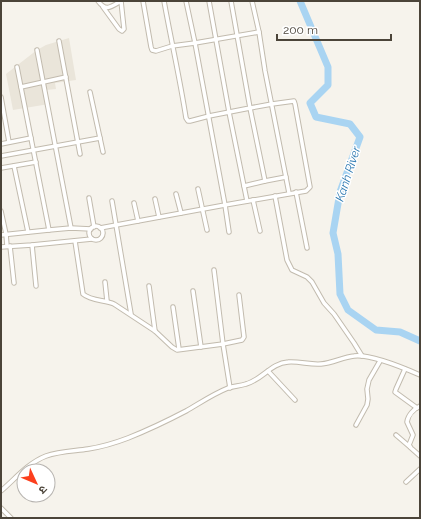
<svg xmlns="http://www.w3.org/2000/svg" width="421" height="519" font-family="Raleway,'Noto Sans Devanagari',sans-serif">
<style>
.residential{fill:#eae5da}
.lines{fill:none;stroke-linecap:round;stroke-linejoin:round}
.river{stroke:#a9d4f2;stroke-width:7}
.minor-casing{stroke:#c2bbae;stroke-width:5.5}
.minor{stroke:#fff;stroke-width:3.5}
.labels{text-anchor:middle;stroke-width:3;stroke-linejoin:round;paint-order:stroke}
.water-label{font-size:12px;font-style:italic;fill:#2e7ab2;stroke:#fff}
</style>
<rect width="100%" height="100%" fill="#f6f3ec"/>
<path class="residential" d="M 69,38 L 76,80 L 55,83 L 56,89 L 46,90 L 49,104 L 13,110 L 6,74 L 37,50 L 46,45 Z"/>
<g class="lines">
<path class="river" d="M 300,1 L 328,67 L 328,85 L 310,103 L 316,117 L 350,124 L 360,137 L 340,192 L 333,233 L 338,254 L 340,294 L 348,310 L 376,330 L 400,332 L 420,341"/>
<defs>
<g id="minor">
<path d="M 98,1 C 106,12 111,7 121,1"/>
<path d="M 164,1 C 171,40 180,79 186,118 L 188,121 L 190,121 L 209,116 L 250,108 L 231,1"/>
<path d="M 186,1 L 195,43 L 259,32"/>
<path d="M 209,1 L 229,112 L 247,201"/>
<path d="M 252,1 L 259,32 L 265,71 L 289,193"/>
<path d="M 103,7 L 119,29 L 122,31 L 124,29 L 121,1"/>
<path d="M 59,41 L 80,154"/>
<path d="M 37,50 L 71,228"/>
<path d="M 17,67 L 49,230"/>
<path d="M 21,87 L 66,77"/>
<path d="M 90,92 L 103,152"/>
<path d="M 1,97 L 9,142"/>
<path d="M 1,144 L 31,138"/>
<path d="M 1,156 L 100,138"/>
<path d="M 14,166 L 28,232"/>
<path d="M 1,168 L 36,162"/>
<path d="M 244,186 L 265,181 L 286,177"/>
<path d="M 198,189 L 207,230"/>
<path d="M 296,192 L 307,248"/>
<path d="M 176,194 L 181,213"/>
<path d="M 275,196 L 287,260 L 292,270 L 307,277 L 312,282 L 324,303 L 334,314 L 354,343 L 362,356"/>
<path d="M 89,198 L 94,227"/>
<path d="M 155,199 L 159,217"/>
<path d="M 253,200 L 260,231"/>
<path d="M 112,201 L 131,314"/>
<path d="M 134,203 L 138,221"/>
<path d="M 1,211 L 6,234 L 7,246"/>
<circle cx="96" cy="233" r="7"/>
<path d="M 100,228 L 225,205 L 195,43 L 172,46 L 156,51 L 152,50 L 151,47 L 143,1"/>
<path d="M 229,232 L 225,205 L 306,191 L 310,187 L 295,104 L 294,101 L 272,104 L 250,108 L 265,181"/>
<path d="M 1,235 L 49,230 L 71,228 L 91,229"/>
<path d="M 75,241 L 83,294 C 91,301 105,300 114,304 L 155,331 L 172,347 L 177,350 L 223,344 L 242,340 L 244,337 L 239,295"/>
<path d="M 32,245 L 36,286"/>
<path d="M 10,246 L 14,283"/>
<path d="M 1,247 L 32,245 L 92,239"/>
<path d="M 214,270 L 223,344 L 230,388"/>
<path d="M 105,282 L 107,301"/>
<path d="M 149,286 L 155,331"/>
<path d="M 193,291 L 201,347"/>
<path d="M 173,307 L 179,349"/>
<path d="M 405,369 L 396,389 L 395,392 L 417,408"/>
<path d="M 268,371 L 295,400"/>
<path d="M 420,406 C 414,409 408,415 407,422 L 413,435 L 409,445 L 411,448 L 420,456"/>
<path d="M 356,425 L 367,405 L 368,399 L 367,389 L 369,380 L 380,361"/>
<path d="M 396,435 L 410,447"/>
<path d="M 406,482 L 420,469"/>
<path d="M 1,491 C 15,479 28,463 46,456 C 59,451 74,451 88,449 C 101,447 115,443 128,438 C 148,430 167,421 186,411 C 200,403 213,394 228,388 C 234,386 240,386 246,384 C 262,380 271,363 288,362 C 299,361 310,365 321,364 C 333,363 343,357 354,356 C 370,354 404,368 420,375"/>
<path d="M 1,508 L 11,518"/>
</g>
</defs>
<use href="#minor" class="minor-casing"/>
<use href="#minor" class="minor"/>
</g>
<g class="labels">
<g class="water-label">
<text transform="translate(348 174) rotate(-72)" y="4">Kanh River</text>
</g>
</g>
<rect width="421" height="519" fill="none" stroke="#4b4439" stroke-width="4"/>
<g transform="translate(36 483) rotate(134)"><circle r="19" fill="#ffffff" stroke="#b7b4b0"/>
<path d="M0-3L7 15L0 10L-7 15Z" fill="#fc3f1d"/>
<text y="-6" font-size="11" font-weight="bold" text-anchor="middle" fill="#4b4439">उ</text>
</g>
<path d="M277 34v6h114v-6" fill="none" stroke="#4b4439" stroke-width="2"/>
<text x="283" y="34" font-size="12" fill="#4b4439" stroke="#ffffff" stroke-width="3" paint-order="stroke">200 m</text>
</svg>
